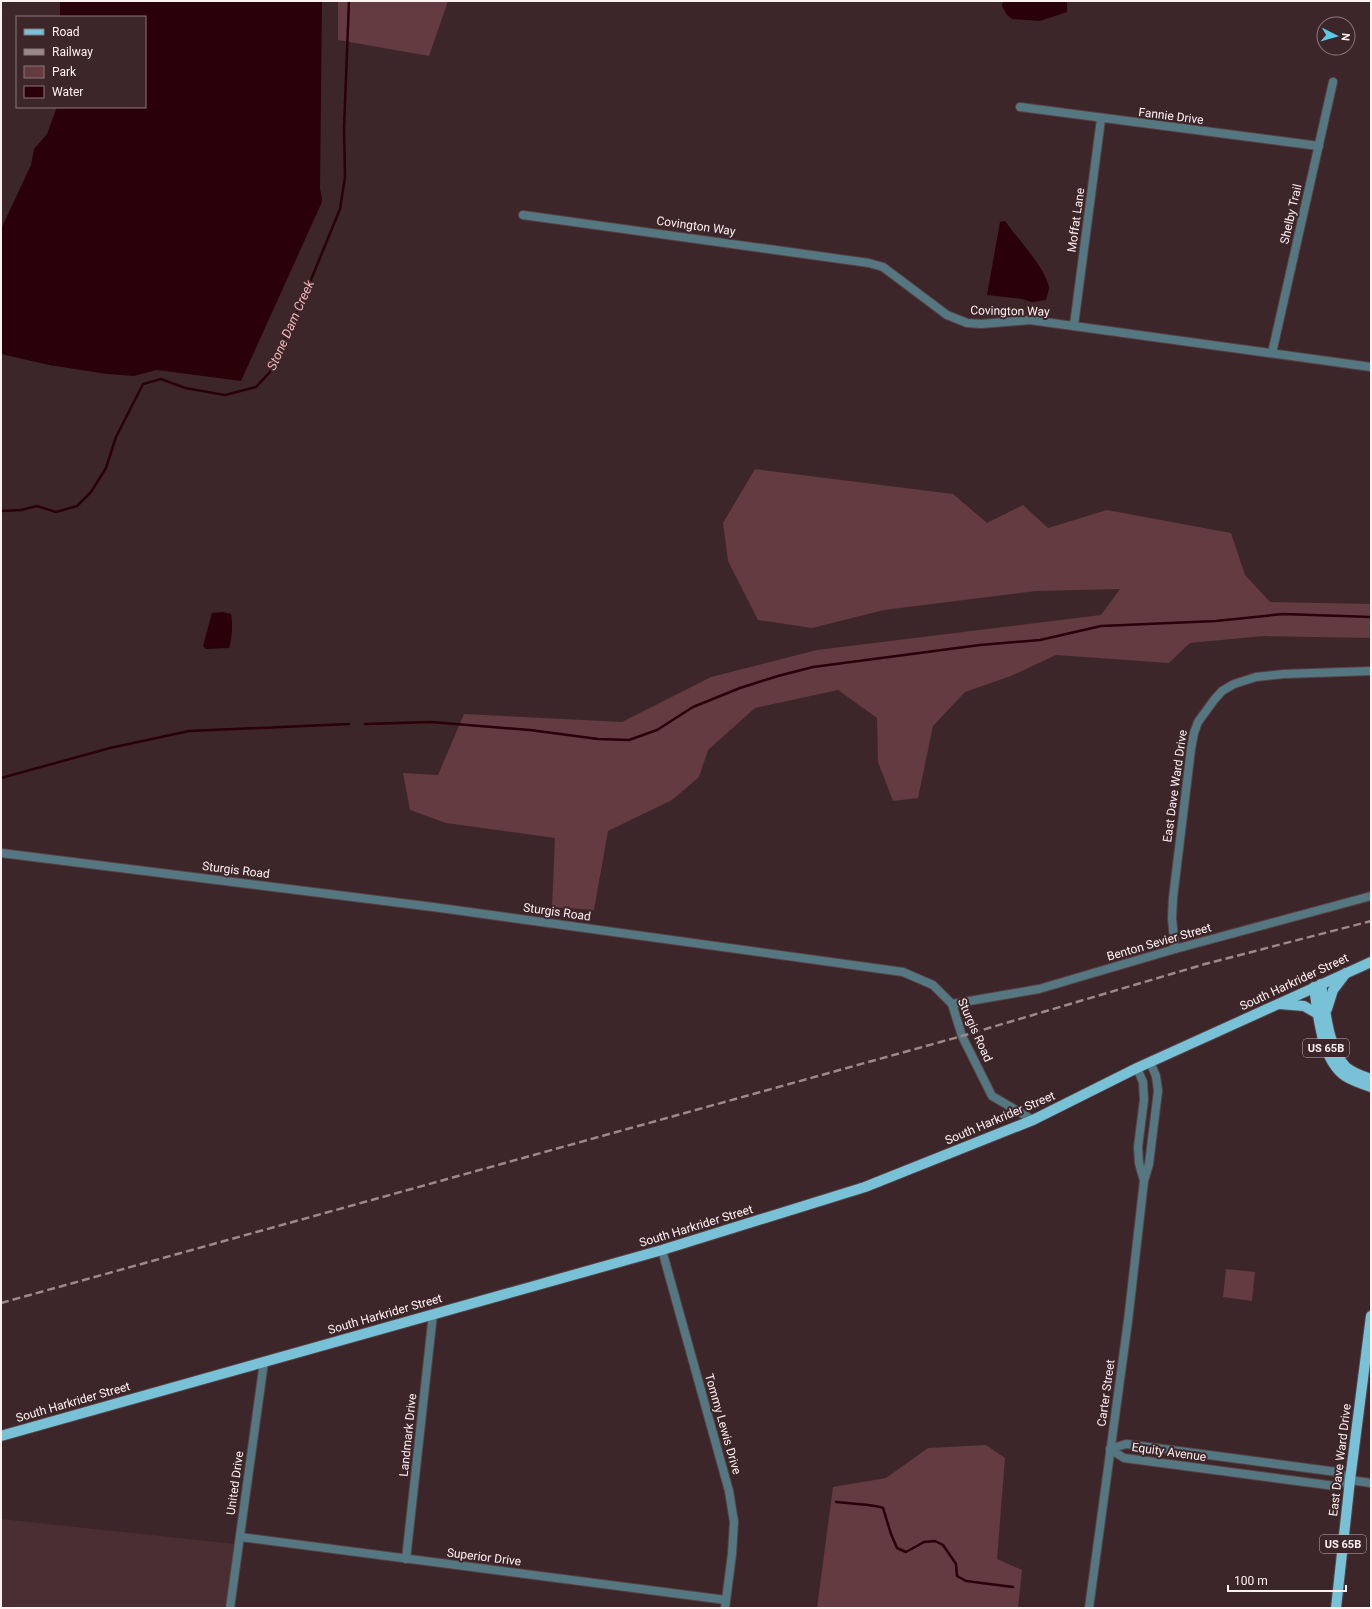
<svg xmlns="http://www.w3.org/2000/svg" width="1372" height="1609" font-family="Roboto,sans-serif">
<style>
.built{fill:#4a2e31}
.green{fill:#633b40}
.water{fill:#2a0009}
.lines{fill:none;stroke-linecap:round;stroke-linejoin:round}
.stream{stroke:#2a0009;stroke-width:2.5}
.minor-casing{stroke:#574245;stroke-width:10}
.major-casing{stroke:#574245;stroke-width:12}
.minor{stroke:#557781;stroke-width:8}
.major{stroke:#78c1d6;stroke-width:10}
.rail{stroke:#9b898b;stroke-width:2.5;stroke-dasharray:8 4;stroke-linecap:butt}
.labels{text-anchor:middle;stroke-width:4;stroke-linejoin:round;paint-order:stroke}
.shield{fill:#3c2629;stroke:#c4b3b5;stroke-width:1}
.shield-label{font-size:11px;font-weight:bold;fill:#fff0f1}
.street-label{font-size:12px;fill:#fff0f1;stroke:#3c2629}
.water-label{font-size:13px;font-style:italic;fill:#f3b5bc;stroke:#3c2629}
</style>
<rect width="100%" height="100%" fill="#3c2629"/>
<path class="built" d="M 1,1519 L 235,1544 L 228,1608 L 1,1608 Z"/>
<g class="green">
<path d="M 338,1 L 448,1 L 429,56 L 338,40 Z"/>
<path d="M 755,469 L 953,494 L 987,523 L 1023,505 L 1048,528 L 1107,510 L 1231,533 L 1245,575 L 1270,602 L 1371,604 L 1371,638 L 1263,636 L 1190,643 L 1169,663 L 1056,655 L 1011,676 L 965,692 L 933,726 L 918,798 L 893,801 L 878,762 L 877,718 L 838,690 L 755,708 L 708,750 L 699,777 L 672,800 L 608,831 L 594,910 L 552,907 L 555,838 L 446,823 L 410,810 L 403,773 L 438,775 L 464,714 L 622,722 L 711,677 L 817,650 L 1101,615 L 1120,589 L 1036,591 L 884,610 L 812,628 L 758,620 L 728,561 L 723,523 Z"/>
<path d="M 1226,1269 L 1255,1272 L 1252,1301 L 1223,1297 Z"/>
<path d="M 986,1445 L 1005,1458 L 997,1559 L 1022,1570 L 1018,1608 L 817,1608 L 833,1487 L 886,1478 L 928,1448 Z"/>
</g>
<g class="water">
<path d="M 60,1 L 322,1 L 320,189 L 322,198 L 322,202 L 241,381 L 157,370 L 134,376 L 107,374 L 49,365 L 1,354 L 1,229 L 31,165 L 34,149 L 47,134 L 57,107 L 145,107 L 145,17 L 60,17 Z"/>
<path d="M 1003,1 L 1067,1 L 1067,12 L 1040,21 L 1012,19 L 1007,15 L 1002,6 Z"/>
<path d="M 1005,221 C 1017,238 1045,267 1049,287 C 1049,291 1047,296 1046,300 L 1032,302 L 1022,299 L 987,295 L 1000,222 Z"/>
<path d="M 223,612 L 231,614 C 233,622 232,640 229,648 L 206,649 L 203,646 L 212,613 Z"/>
</g>
<g class="lines">
<g class="stream">
<path d="M 1,511 L 21,510 L 37,506 L 56,512 L 77,506 L 91,492 L 106,468 L 116,437 L 143,384 L 161,379 L 185,388 L 225,395 L 256,387 L 270,372 L 308,287 L 340,209 L 345,177 L 344,128 L 349,1"/>
<path d="M 365,724 L 431,722 L 530,730 L 598,739 L 629,740 L 657,730 L 693,707 L 740,688 L 778,676 L 813,667 L 980,645 L 1040,640 L 1101,626 L 1216,621 L 1283,614 L 1371,617"/>
<path d="M 1,778 L 110,748 L 189,731 L 349,724"/>
<path d="M 836,1502 C 846,1503 878,1505 883,1508 L 891,1534 L 897,1548 L 906,1552 L 924,1542 L 935,1541 L 943,1545 L 956,1564 L 957,1576 L 966,1581 L 1013,1587"/>
</g>
<defs>
<g id="minor">
<path d="M 1020,107 L 1319,146"/>
<path d="M 523,215 L 869,263 L 883,267 L 947,315 L 967,323 L 981,324 L 1030,320 L 1371,367"/>
<path d="M 1074,325 L 1101,119"/>
<path d="M 1272,353 L 1333,82"/>
<path d="M 1,853 L 433,907 L 903,972 L 933,985 L 952,1004 L 962,1036 L 992,1096 L 1033,1120"/>
<path d="M 1175,949 L 1172,918 L 1173,898 L 1191,749 L 1194,733 L 1198,722 L 1214,700 L 1222,691 L 1234,684 L 1256,677 L 1284,674 L 1371,671"/>
<path d="M 952,1004 L 1039,989 L 1175,949 L 1371,896"/>
<path d="M 1137,1068 L 1143,1082 L 1144,1100 L 1138,1147 L 1139,1163 L 1144,1181"/>
<path d="M 662,1250 L 729,1491 L 734,1522 L 732,1554 L 725,1608"/>
<path d="M 1110,1449 L 1126,1444 L 1337,1472 L 1350,1480 L 1371,1483"/>
<path d="M 1110,1449 L 1124,1458 L 1335,1486 L 1350,1480"/>
<path d="M 240,1537 L 726,1600"/>
<path d="M 406,1559 L 433,1314"/>
<path d="M 230,1608 L 264,1362"/>
<path d="M 1089,1608 L 1128,1321 L 1144,1181 L 1149,1164 L 1158,1091 L 1156,1076 L 1150,1062"/>
</g>
<g id="major">
<path d="M 1321,984 C 1325,1008 1328,1049 1346,1067 C 1353,1073 1362,1076 1371,1079"/>
<path d="M 1314,987 C 1318,1014 1321,1059 1345,1076 C 1353,1081 1362,1084 1371,1087"/>
<path d="M 1279,1004 L 1304,1006 L 1318,1014"/>
<path d="M 1327,1009 L 1333,990 L 1346,973"/>
<path d="M 1,1436 L 662,1250 L 865,1187 L 1033,1120 L 1137,1068 L 1371,962"/>
<path d="M 1336,1608 L 1350,1480 L 1371,1316"/>
</g>
</defs>
<use href="#minor" class="minor-casing"/>
<use href="#major" class="major-casing"/>
<use href="#minor" class="minor"/>
<use href="#major" class="major"/>
<path class="rail" d="M 1,1303 L 962,1036 L 1205,964 L 1371,921"/>
</g>
<g class="labels">
<g class="shield">
<rect x="1303" y="1039" width="46" height="18" rx="3"/>
<rect x="1320" y="1535" width="46" height="18" rx="3"/>
</g>
<g class="shield-label">
<text x="1326" y="1052">US 65B</text>
<text x="1343" y="1548">US 65B</text>
</g>
<g class="street-label">
<text transform="translate(1171 116) rotate(7)" y="4">Fannie Drive</text>
<text transform="translate(1291 214) rotate(-77)" y="4">Shelby Trail</text>
<text transform="translate(1076 220) rotate(-82)" y="4">Moffat Lane</text>
<text transform="translate(696 226) rotate(8)" y="4">Covington Way</text>
<text transform="translate(1010 311) rotate(1)" y="4">Covington Way</text>
<text transform="translate(1175 786) rotate(-82)" y="4">East Dave Ward Drive</text>
<text transform="translate(236 870) rotate(7)" y="4">Sturgis Road</text>
<text transform="translate(557 912) rotate(8)" y="4">Sturgis Road</text>
<text transform="translate(1159 942) rotate(-16)" y="4">Benton Sevier Street</text>
<text transform="translate(1294 982) rotate(-25)" y="4">South Harkrider Street</text>
<text transform="translate(975 1030) rotate(66)" y="4">Sturgis Road</text>
<text transform="translate(1000 1118) rotate(-23)" y="4">South Harkrider Street</text>
<text transform="translate(696 1226) rotate(-17)" y="4">South Harkrider Street</text>
<text transform="translate(385 1314) rotate(-16)" y="4">South Harkrider Street</text>
<text transform="translate(1106 1393) rotate(-82)" y="4">Carter Street</text>
<text transform="translate(73 1402) rotate(-16)" y="4">South Harkrider Street</text>
<text transform="translate(723 1424) rotate(74)" y="4">Tommy Lewis Drive</text>
<text transform="translate(408 1435) rotate(-84)" y="4">Landmark Drive</text>
<text transform="translate(1169 1452) rotate(8)" y="4">Equity Avenue</text>
<text transform="translate(1340 1460) rotate(-83)" y="4">East Dave Ward Drive</text>
<text transform="translate(235 1483) rotate(-82)" y="4">United Drive</text>
<text transform="translate(484 1557) rotate(7)" y="4">Superior Drive</text>
</g>
<g class="water-label">
<text transform="translate(290 325) rotate(-66)" y="5">Stone Dam Creek</text>
</g>
</g>
<rect width="1372" height="1609" fill="none" stroke="#fff0f1" stroke-width="4"/>
<rect x="16" y="16" width="130" height="92" fill="#3c2629" stroke="#8a7779"/>
<rect x="24" y="29" width="20" height="6" fill="#78c1d6" stroke="#8a7779"/>
<text x="52" y="36" font-size="12" fill="#fff0f1">Road</text>
<rect x="24" y="49" width="20" height="6" fill="#9b898b" stroke="#8a7779"/>
<text x="52" y="56" font-size="12" fill="#fff0f1">Railway</text>
<rect x="24" y="66" width="20" height="12" fill="#633b40" stroke="#8a7779"/>
<text x="52" y="76" font-size="12" fill="#fff0f1">Park</text>
<rect x="24" y="86" width="20" height="12" fill="#2a0009" stroke="#8a7779"/>
<text x="52" y="96" font-size="12" fill="#fff0f1">Water</text>
<g transform="translate(1336 36) rotate(96)"><circle r="19" fill="#3c2629" stroke="#8a7779"/>
<path d="M0-3L7 15L0 10L-7 15Z" fill="#5ac8e6"/>
<text y="-6" font-size="11" font-weight="bold" text-anchor="middle" fill="#fff0f1">N</text>
</g>
<path d="M1228 1585v6h118v-6" fill="none" stroke="#fff0f1" stroke-width="2"/>
<text x="1234" y="1585" font-size="12" fill="#fff0f1" stroke="#3c2629" stroke-width="3" paint-order="stroke">100 m</text>
</svg>
